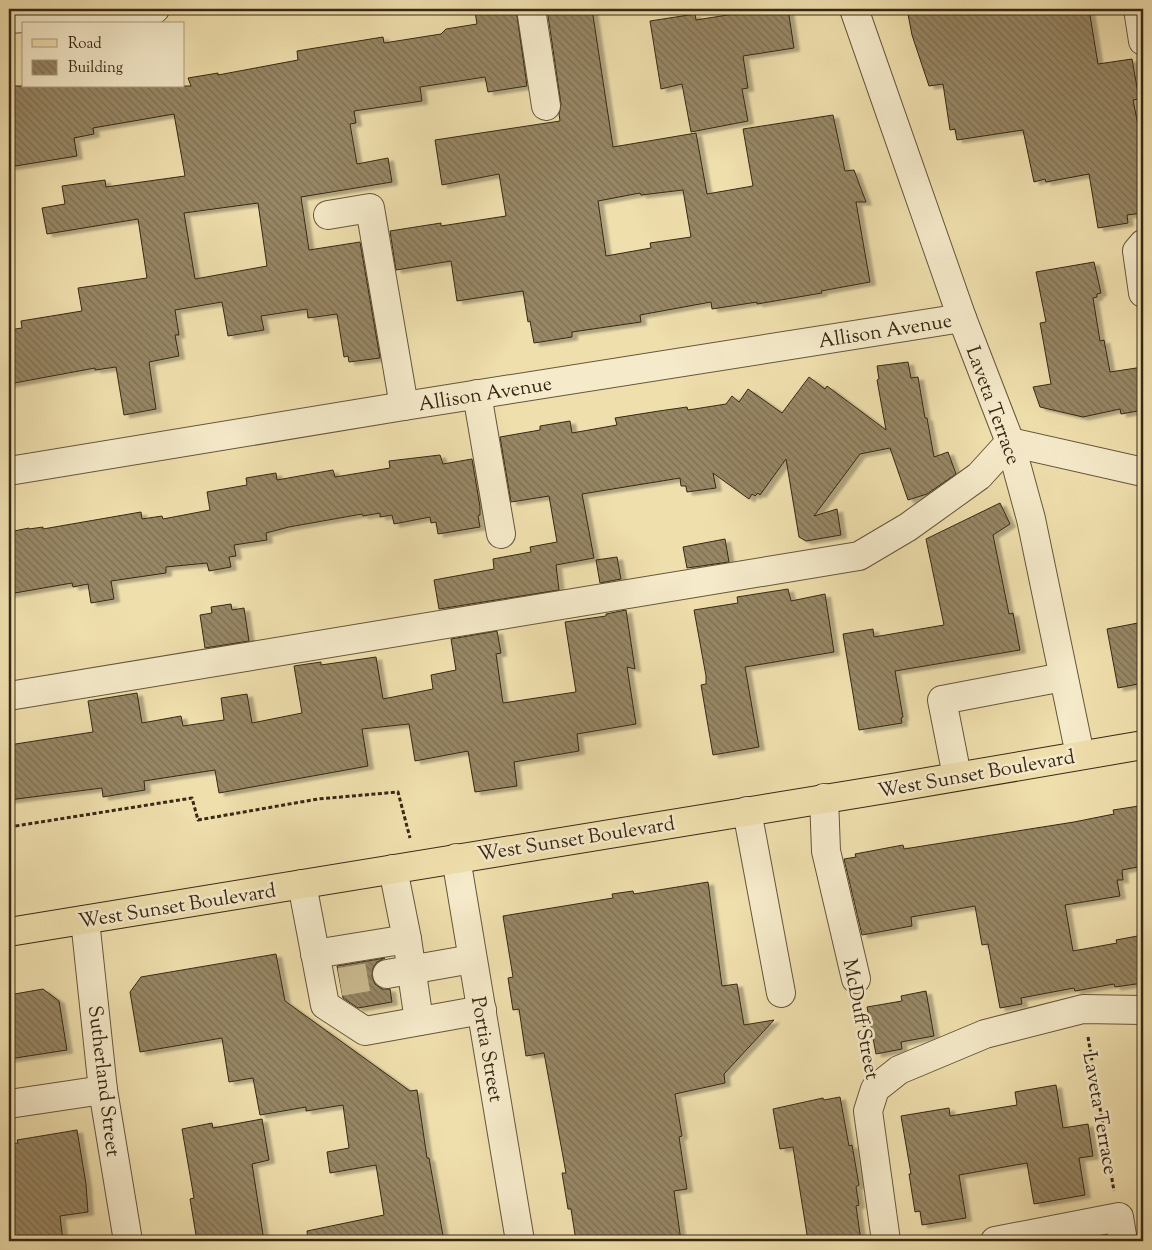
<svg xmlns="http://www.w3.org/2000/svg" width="1152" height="1250" font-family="'Sorts Mill Goudy',serif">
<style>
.building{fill:url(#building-back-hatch);stroke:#372817;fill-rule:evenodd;filter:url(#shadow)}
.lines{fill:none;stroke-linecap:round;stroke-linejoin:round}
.minor-tunnel{stroke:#caba8f;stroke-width:28;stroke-dasharray:28 14;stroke-linecap:butt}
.minor-casing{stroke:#65563c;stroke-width:30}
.major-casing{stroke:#372817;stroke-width:30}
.path{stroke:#372817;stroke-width:3;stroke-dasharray:4 2.5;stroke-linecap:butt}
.minor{stroke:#f5eaca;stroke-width:28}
.major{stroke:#efdfad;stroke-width:28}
.labels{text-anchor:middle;stroke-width:5;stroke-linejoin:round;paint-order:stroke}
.street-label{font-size:20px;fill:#372817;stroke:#f5eaca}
</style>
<defs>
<pattern id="building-back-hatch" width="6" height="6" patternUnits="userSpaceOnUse" patternTransform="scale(1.25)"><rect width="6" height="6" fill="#978765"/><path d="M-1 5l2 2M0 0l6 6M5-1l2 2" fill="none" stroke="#7c6e52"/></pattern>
<filter id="shadow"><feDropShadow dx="5.5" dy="3" stdDeviation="1" flood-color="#0004"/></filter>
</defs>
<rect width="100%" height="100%" fill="#efdfad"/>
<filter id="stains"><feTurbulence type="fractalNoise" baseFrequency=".004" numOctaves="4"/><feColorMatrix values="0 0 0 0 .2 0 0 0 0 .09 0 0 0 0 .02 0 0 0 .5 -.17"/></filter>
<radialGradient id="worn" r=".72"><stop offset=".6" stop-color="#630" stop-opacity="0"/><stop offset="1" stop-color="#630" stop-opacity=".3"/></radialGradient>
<g class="building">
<path d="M 481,9 L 516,9 L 527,86 L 488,92 L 485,77 L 420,87 L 422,101 L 354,111 L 356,123 L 350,124 L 357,164 L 388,158 L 392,182 L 301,197 L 309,250 L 360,242 L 380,358 L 349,362 L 348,356 L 344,357 L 337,314 L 308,318 L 307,309 L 261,316 L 264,330 L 228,336 L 222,302 L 175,310 L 179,335 L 175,335 L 179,356 L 149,362 L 156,409 L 124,415 L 116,367 L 95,370 L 95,368 L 9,384 L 9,330 L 22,328 L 21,321 L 82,311 L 78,288 L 147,278 L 138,219 L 47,234 L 42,208 L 65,204 L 62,186 L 105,180 L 106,187 L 185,176 L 174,114 L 93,128 L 94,134 L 74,138 L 77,156 L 9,167 L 9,86 L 191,86 L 188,78 L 218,73 L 218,75 L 298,60 L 297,51 L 383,37 L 384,43 L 441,34 L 446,29 L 477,24 L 475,12 L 482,11 ZM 258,203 L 267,266 L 195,279 L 184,213 Z"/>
<path d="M 547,9 L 592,9 L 613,147 L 696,133 L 707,194 L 753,186 L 743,129 L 833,115 L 845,171 L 854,170 L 866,202 L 856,202 L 870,282 L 821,291 L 822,293 L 757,304 L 757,302 L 712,309 L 711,302 L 640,315 L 641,322 L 572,332 L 572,337 L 534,343 L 530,321 L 528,322 L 523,291 L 457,301 L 451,261 L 396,270 L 390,231 L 441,223 L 441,226 L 506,216 L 499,174 L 442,185 L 435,140 L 560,121 L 559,114 L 561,104 ZM 683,190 L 691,237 L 650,243 L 651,248 L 606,256 L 598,201 L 640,193 L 641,195 Z"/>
<path d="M 765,9 L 788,9 L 794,48 L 743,56 L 748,88 L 742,89 L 748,121 L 691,132 L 682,84 L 661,89 L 650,21 L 695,14 L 696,20 Z"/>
<path d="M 907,9 L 1089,9 L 1098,64 L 1132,59 L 1139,99 L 1133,100 L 1143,150 L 1143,213 L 1127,215 L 1128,223 L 1098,228 L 1089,174 L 1046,182 L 1045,179 L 1034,182 L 1023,130 L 957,140 L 955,129 L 950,130 L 943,84 L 929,86 L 912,35 Z"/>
<path d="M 1094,262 L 1101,293 L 1097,294 L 1097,297 L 1093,298 L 1100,341 L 1104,340 L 1110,372 L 1143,367 L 1143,410 L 1121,414 L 1120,409 L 1083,417 L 1040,407 L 1033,387 L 1051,384 L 1040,323 L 1046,322 L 1036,272 Z"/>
<path d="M 908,362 L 911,378 L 918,377 L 925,418 L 927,418 L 934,457 L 948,452 L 956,474 L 927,494 L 908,500 L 890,448 L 860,454 L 814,516 L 837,509 L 841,535 L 806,541 L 799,537 L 786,459 L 760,495 L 758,493 L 755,496 L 752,494 L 749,499 L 713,473 L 716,488 L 687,492 L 686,486 L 681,486 L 680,478 L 582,494 L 594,558 L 556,565 L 559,590 L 439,609 L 434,580 L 494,569 L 493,559 L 531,552 L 530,547 L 557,542 L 549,496 L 511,502 L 500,437 L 540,430 L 540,426 L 570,421 L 572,433 L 617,425 L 615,418 L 659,411 L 687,407 L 688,410 L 726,404 L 732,396 L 739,402 L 748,389 L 782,413 L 809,377 L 825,389 L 827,386 L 886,430 L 877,380 L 879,379 L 877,366 Z"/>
<path d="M 440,455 L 443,464 L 472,459 L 480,507 L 480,515 L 478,516 L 480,527 L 438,534 L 436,522 L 431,523 L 430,517 L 394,524 L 392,515 L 380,517 L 380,513 L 363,516 L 362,514 L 289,527 L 266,533 L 267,540 L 234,545 L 236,556 L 229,557 L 231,567 L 209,571 L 207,563 L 166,567 L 166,573 L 111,581 L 114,599 L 91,603 L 88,584 L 73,587 L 72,583 L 9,594 L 9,532 L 29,528 L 29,529 L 43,527 L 43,529 L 141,512 L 142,519 L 162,516 L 163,519 L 210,510 L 207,492 L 247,485 L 246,478 L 276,473 L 277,480 L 333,470 L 335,477 L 390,468 L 389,461 Z"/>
<path d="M 1000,503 L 1010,524 L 993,535 L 1009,614 L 1013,613 L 1020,650 L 895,671 L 903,717 L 901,718 L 902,723 L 859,730 L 843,634 L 873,629 L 874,637 L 944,625 L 926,539 Z"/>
<path d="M 725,539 L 729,562 L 687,568 L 683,547 Z"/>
<path d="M 617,557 L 621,579 L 600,583 L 596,560 Z"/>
<path d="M 788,589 L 791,601 L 825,594 L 834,652 L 745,667 L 759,747 L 713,755 L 701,685 L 706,684 L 706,676 L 694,610 L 738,603 L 737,597 Z"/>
<path d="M 231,604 L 232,610 L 244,608 L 249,641 L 205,648 L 200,615 L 212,613 L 211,607 Z"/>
<path d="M 626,610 L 635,669 L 627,667 L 636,724 L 577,734 L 579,751 L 514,762 L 517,786 L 475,792 L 468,751 L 415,761 L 409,724 L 362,729 L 368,766 L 219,793 L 215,770 L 144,781 L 145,790 L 103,797 L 102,788 L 9,800 L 9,745 L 93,732 L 88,701 L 137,693 L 142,723 L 181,716 L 183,726 L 224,720 L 221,698 L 247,694 L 252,723 L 302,713 L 294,666 L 321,662 L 321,665 L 376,657 L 383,699 L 433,689 L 431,675 L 456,670 L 451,639 L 497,631 L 501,653 L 496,654 L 503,703 L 576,692 L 565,622 L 606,616 L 606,614 Z"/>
<path d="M 1143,622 L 1143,683 L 1118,688 L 1107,629 Z"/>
<path d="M 1139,806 L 1139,810 L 1143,809 L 1143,866 L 1122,870 L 1123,880 L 1117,880 L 1120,896 L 1065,905 L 1073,951 L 1117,943 L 1116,940 L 1143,935 L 1143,983 L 1115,987 L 1114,984 L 1075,991 L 1074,988 L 1021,998 L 1022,1004 L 1000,1008 L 988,944 L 982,945 L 975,906 L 911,917 L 912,926 L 862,935 L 844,859 L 856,857 L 855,854 L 903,845 L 904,849 L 1074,822 L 1114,814 L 1113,810 Z"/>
<path d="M 708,882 L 722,986 L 737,984 L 744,1025 L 774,1020 L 724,1074 L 725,1083 L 675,1094 L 682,1136 L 679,1137 L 687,1189 L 674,1191 L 681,1241 L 576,1241 L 571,1209 L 568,1209 L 562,1173 L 566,1173 L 544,1053 L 526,1056 L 519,1009 L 513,1010 L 508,978 L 513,977 L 503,916 L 613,898 L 612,894 L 633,891 L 634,894 Z"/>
<path d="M 276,954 L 285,1001 L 410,1091 L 417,1090 L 427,1158 L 429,1158 L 444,1241 L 308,1241 L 307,1231 L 384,1215 L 376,1165 L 330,1173 L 327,1152 L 349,1148 L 343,1105 L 306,1111 L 306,1107 L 260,1115 L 253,1078 L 229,1082 L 222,1038 L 140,1052 L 130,992 L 141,977 Z"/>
<path d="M 385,958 L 377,962 L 373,968 L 372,976 L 375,984 L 382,989 L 390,989 L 392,1002 L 358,1008 L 343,998 L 337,966 Z"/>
<path d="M 43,989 L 59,1001 L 67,1050 L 9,1059 L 9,995 Z"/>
<path d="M 926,991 L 934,1036 L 901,1042 L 902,1049 L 876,1054 L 867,1007 L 902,1001 L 901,996 Z"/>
<path d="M 1056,1085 L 1063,1128 L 1088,1124 L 1093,1156 L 1079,1158 L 1085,1195 L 1034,1204 L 1027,1163 L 959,1175 L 966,1218 L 922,1225 L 920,1211 L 915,1212 L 909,1174 L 911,1174 L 901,1116 L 949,1108 L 950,1116 L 1017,1105 L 1015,1092 Z"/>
<path d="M 840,1097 L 849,1146 L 852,1145 L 859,1185 L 856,1187 L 859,1205 L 856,1206 L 861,1241 L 808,1241 L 793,1147 L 780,1149 L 773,1109 L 823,1098 L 824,1100 Z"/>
<path d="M 262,1119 L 269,1160 L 252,1164 L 264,1241 L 197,1241 L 190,1199 L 194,1198 L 182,1129 L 212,1123 L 213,1128 Z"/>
<path d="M 77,1130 L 86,1184 L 88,1212 L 60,1216 L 63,1241 L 9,1241 L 9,1144 L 18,1143 L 17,1140 Z"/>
</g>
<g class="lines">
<path class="minor-tunnel" d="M 340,982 L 387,974"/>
<defs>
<g id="minor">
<path d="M 531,9 L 546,106"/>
<path d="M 854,9 L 962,318 L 1010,442 L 1031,519 L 1080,755"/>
<path d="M 1138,9 L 1143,41"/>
<path d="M 9,19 L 155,9"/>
<path d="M 328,215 L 370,208 L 404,406"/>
<path d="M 1143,244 L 1137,251 L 1143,293"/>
<path d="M 477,394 L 501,534"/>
<path d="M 9,471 L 404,406 L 962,318"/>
<path d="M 9,696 L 859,556 L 908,527 L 979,476 L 1010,442 L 1143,472"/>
<path d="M 957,776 L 942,700 L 1063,677"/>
<path d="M 824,798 L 826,851 L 856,979"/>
<path d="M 747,811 L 781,993"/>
<path d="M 456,858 L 520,1241"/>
<path d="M 393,869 L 407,939"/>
<path d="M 302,884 L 325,1005 L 365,1031 L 482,1010"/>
<path d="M 85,920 L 103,1090 L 128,1241"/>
<path d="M 315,954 L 407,939 L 419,1021"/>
<path d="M 387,974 L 472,959"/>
<path d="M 9,1104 L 103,1090"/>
<path d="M 886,1241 L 868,1111 L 875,1089 L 899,1070 L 985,1034 L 1083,1009 L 1143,1010"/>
<path d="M 995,1241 L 1119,1217 L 1123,1241"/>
</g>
<path id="major" d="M 9,932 L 892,788 L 1143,745"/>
</defs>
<use href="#minor" class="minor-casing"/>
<use href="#major" class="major-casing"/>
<g class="path">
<path d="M 9,827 L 192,798 L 198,820 L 318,799 L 398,792 L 410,838"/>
<path d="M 860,1004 L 870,1057"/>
<path d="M 1088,1037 L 1114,1191"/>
</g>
<use href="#minor" class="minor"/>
<use href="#major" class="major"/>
</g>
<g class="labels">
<g class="street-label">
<text transform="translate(885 330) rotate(-9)" y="7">Allison Avenue</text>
<text transform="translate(485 393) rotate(-9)" y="7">Allison Avenue</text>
<text transform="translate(994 405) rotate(70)" y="7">Laveta Terrace</text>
<text transform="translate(976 773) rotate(-10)" y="7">West Sunset Boulevard</text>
<text transform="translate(576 838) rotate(-9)" y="7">West Sunset Boulevard</text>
<text transform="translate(177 905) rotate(-9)" y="7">West Sunset Boulevard</text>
<text transform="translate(862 1019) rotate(79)" y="7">McDuff Street</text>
<text transform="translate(488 1049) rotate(80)" y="7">Portia Street</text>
<text transform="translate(105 1081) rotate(83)" y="7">Sutherland Street</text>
<text transform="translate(1101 1113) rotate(80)" y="7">Laveta Terrace</text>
</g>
</g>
<rect width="1152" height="1250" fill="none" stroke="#efdfad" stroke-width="30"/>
<rect x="10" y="10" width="1132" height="1230" fill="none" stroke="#372817" stroke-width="2.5"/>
<rect x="15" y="15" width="1122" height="1220" fill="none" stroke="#372817"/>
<rect x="22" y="22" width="162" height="65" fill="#f5eaca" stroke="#a99c82"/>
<rect x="32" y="39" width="25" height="8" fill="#efdfad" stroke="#a99c82"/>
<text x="68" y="48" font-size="15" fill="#372817">Road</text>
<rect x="32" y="60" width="25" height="15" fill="url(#building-back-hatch)" stroke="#a99c82"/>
<text x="68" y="72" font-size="15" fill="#372817">Building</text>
<rect width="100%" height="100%" filter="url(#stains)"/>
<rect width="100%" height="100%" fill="url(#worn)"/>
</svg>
